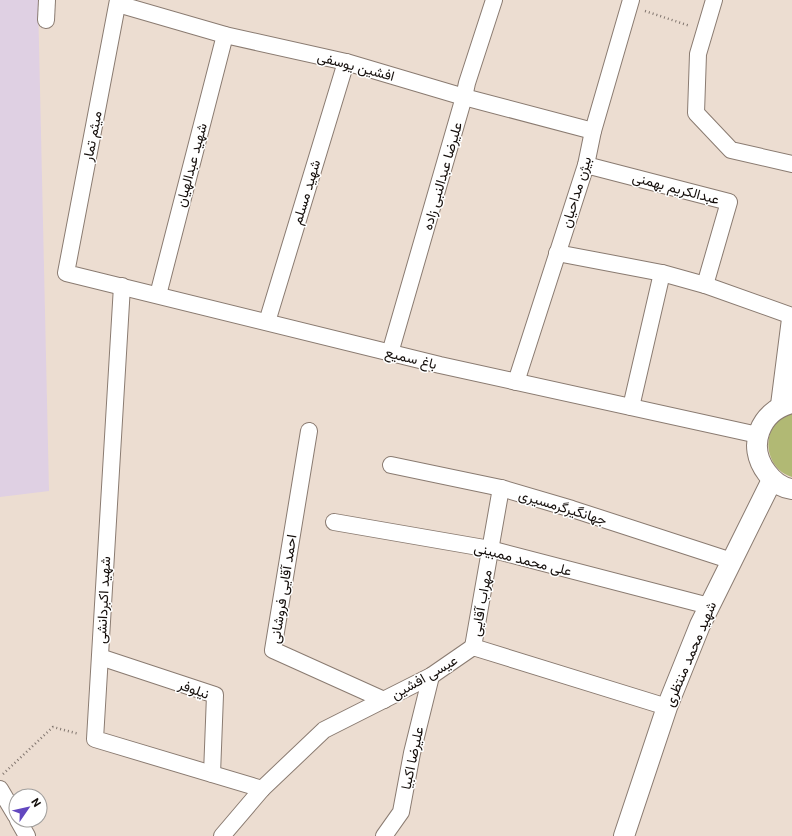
<svg xmlns="http://www.w3.org/2000/svg" width="792" height="836" font-family="Georgia,Vazirmatn,serif">
<style>
.medical{fill:#dfd0e3}
.green{fill:#b1b974}
.lines{fill:none;stroke-linecap:round;stroke-linejoin:round}
.minor-casing{stroke:#8a7b71;stroke-width:18}
.major-casing{stroke:#8a7b71;stroke-width:22}
.path{stroke:#80756e;stroke-width:2.5;stroke-dasharray:1 3;stroke-linecap:butt}
.minor{stroke:#fff;stroke-width:16}
.major{stroke:#fff;stroke-width:20}
.labels{text-anchor:middle;stroke-width:3;stroke-linejoin:round;paint-order:stroke}
.street-label{font-size:14px;fill:#140e0b;stroke:#fff}
</style>
<rect width="100%" height="100%" fill="#ecddd1"/>
<path class="medical" d="M 0,0 L 38,0 L 49,491 L 0,497 Z"/>
<path class="green" d="M 792,413 L 792,477 C 761,468 760,421 792,413 Z"/>
<g class="lines">
<defs>
<g id="minor">
<path d="M 118,0 L 66,273 L 440,365 L 758,435"/>
<path d="M 714,0 L 698,54 L 696,113 L 731,150 L 792,164"/>
<path d="M 118,4 L 225,35 L 346,62 L 464,97 L 593,131"/>
<path d="M 46,20 L 47,0"/>
<path d="M 586,165 L 729,202 L 705,285"/>
<path d="M 557,253 L 662,273 L 705,285 L 792,316"/>
<path d="M 122,286 L 95,739 L 262,789"/>
<path d="M 158,295 L 225,35"/>
<path d="M 267,322 L 346,62"/>
<path d="M 390,353 L 464,97 L 467,83 L 494,0"/>
<path d="M 516,382 L 586,165 L 593,131 L 631,0"/>
<path d="M 631,407 L 662,273"/>
<path d="M 309,431 L 273,650 L 384,700"/>
<path d="M 391,465 L 501,488 L 572,509 L 732,561"/>
<path d="M 334,522 L 490,549 L 709,606"/>
<path d="M 473,647 L 501,488"/>
<path d="M 100,657 L 215,695 L 212,774"/>
<path d="M 0,789 L 16,816"/>
<path d="M 18,820 L 27,836"/>
<path d="M 222,836 L 262,789 L 324,730 L 431,676 L 473,647 L 667,707"/>
<path d="M 384,836 L 401,812 L 412,753 L 431,676"/>
</g>
<g id="major">
<path d="M 792,403 C 760,411 746,446 767,473 C 773,481 782,488 792,489"/>
<path d="M 781,405 L 792,319"/>
<path d="M 624,836 L 667,707 L 700,625 L 772,480"/>
</g>
</defs>
<use href="#minor" class="minor-casing"/>
<use href="#major" class="major-casing"/>
<g class="path">
<path d="M 645,11 L 690,26"/>
<path d="M 3,774 L 53,727 L 79,734"/>
</g>
<use href="#minor" class="minor"/>
<use href="#major" class="major"/>
</g>
<g class="labels">
<g class="street-label">
<text transform="translate(356 66) rotate(15)" y="5">افشین یوسفی</text>
<text transform="translate(92 136) rotate(-79)" y="5">میثم تمار</text>
<text transform="translate(191 165) rotate(-75)" y="5">شهید عبدالهیان</text>
<text transform="translate(442 176) rotate(-74)" y="5">علیرضا عبدالنبی زاده</text>
<text transform="translate(676 188) rotate(15)" y="5">عبدالکریم بهمنی</text>
<text transform="translate(306 192) rotate(-73)" y="5">شهید مسلم</text>
<text transform="translate(576 192) rotate(-73)" y="5">بیژن مداحیان</text>
<text transform="translate(411 358) rotate(14)" y="5">باغ سمیع</text>
<text transform="translate(563 507) rotate(17)" y="5">جهانگیرگرمسیری</text>
<text transform="translate(523 559) rotate(14)" y="5">علی محمد ممبینی</text>
<text transform="translate(283 589) rotate(-81)" y="5">احمد آقایی فروشانی</text>
<text transform="translate(103 600) rotate(-87)" y="5">شهید اکبردانشی</text>
<text transform="translate(481 603) rotate(-80)" y="5">مهراب آقایی</text>
<text transform="translate(690 654) rotate(-67)" y="5">شهید محمد منتظری</text>
<text transform="translate(424 677) rotate(-30)" y="5">عیسی افشین</text>
<text transform="translate(194 689) rotate(20)" y="5">نیلوفر</text>
<text transform="translate(412 758) rotate(-78)" y="5">علیرضا اکبیا</text>
</g>
</g>
<g transform="translate(28 808) rotate(56)"><circle r="19" fill="#ffffff" stroke="#a19f9d"/>
<path d="M0-3L7 15L0 10L-7 15Z" fill="#6247bf"/>
<text y="-6" font-size="11" font-weight="bold" text-anchor="middle" fill="#140e0b">N</text>
</g>
</svg>
